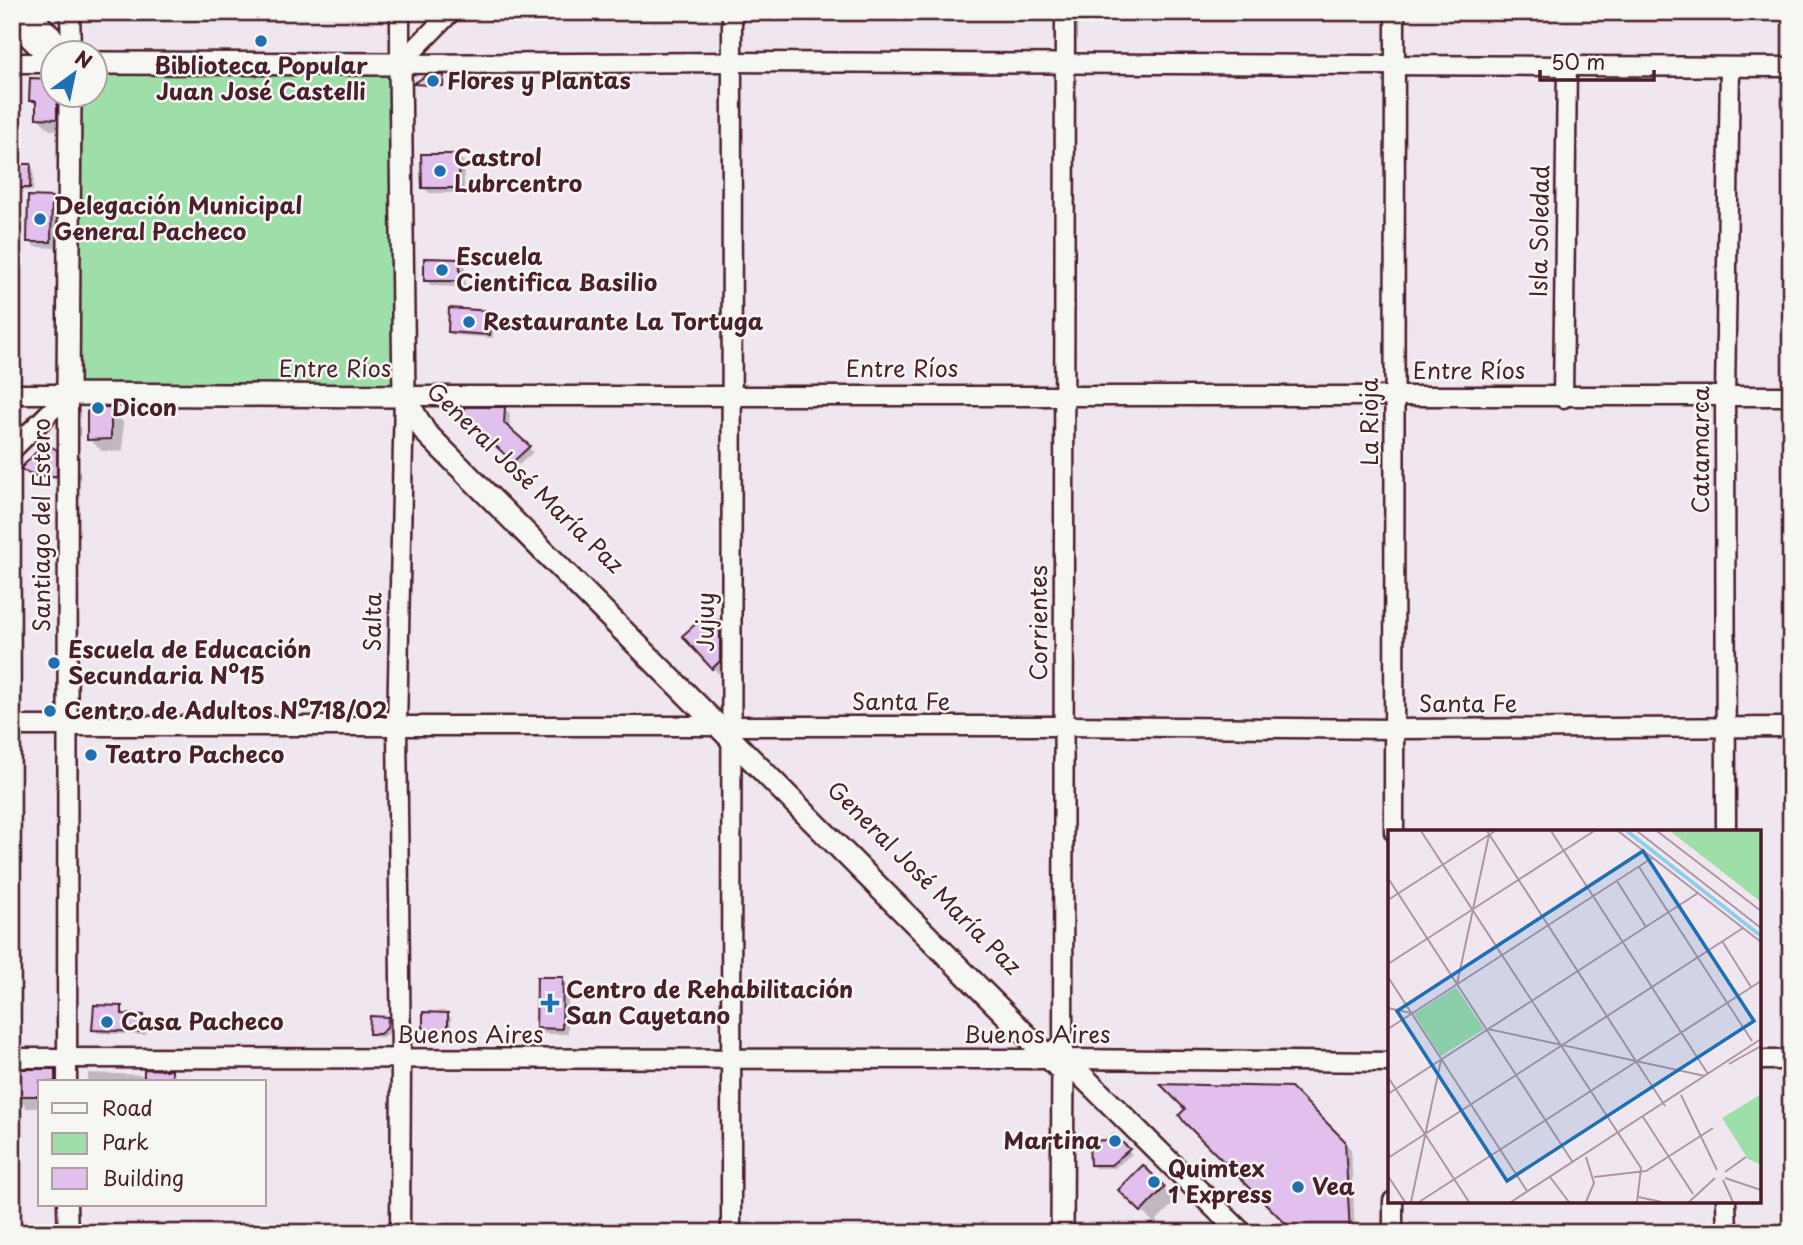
<svg xmlns="http://www.w3.org/2000/svg" width="1803" height="1245" font-family="'Playpen Sans',sans-serif">
<style>
.green{fill:#9edfa9;stroke:#747f6a;stroke-width:2}
.shadow{fill:#0003}
.building{fill:#e1c0ed;stroke:#4a1f2b;stroke-width:2}
.lines{fill:none;stroke-linecap:round;stroke-linejoin:round}
.minor-casing{stroke:#4a1f2b;stroke-width:23}
.tertiary-casing{stroke:#4a1f2b;stroke-width:26}
.minor{stroke:#f6f6f2;stroke-width:18}
.tertiary{stroke:#f6f6f2;stroke-width:21}
.poi-dot{fill:#1f6fb2;stroke:#f6f6f2;stroke-width:2.5}
.labels{text-anchor:middle;stroke-width:5;stroke-linejoin:round;paint-order:stroke}
.poi-label{font-size:23px;font-weight:bold;fill:#4a1f2b;stroke:#f6f6f2;text-anchor:start}
.street-label{font-size:23px;fill:#4a1f2b;stroke:#f6f6f2}
.inset-river{fill:none;stroke:#8ad0eb;stroke-width:3.5}
.inset-road{fill:none;stroke:#ae96a1;stroke-width:2}
.view{fill:#1f6fb2;fill-opacity:0.15;stroke:#1f6fb2;stroke-width:3.5}
.inset-edge{fill:none;stroke:#4a1f2b;stroke-width:3.5}
</style>
<rect width="100%" height="100%" fill="#f0e6f0"/>
<filter id="ink" filterUnits="userSpaceOnUse"><feTurbulence type="fractalNoise" baseFrequency=".0143" numOctaves="2"/><feDisplacementMap in="SourceGraphic" scale="14" xChannelSelector="R" yChannelSelector="G"/><feConvolveMatrix kernelMatrix="1 2 1 2 8 2 1 2 1" color-interpolation-filters="sRGB"/></filter>
<g filter="url(#ink)">
<path class="green" d="M 95,71 L 386,72 L 392,81 L 394,378 L 391,386 L 85,386 L 78,382 L 78,95 L 94,94 Z"/>
<g class="shadow">
<path d="M 31,80 L 52,80 L 52,94 L 67,94 L 69,130 L 50,130 L 37,117 L 38,107 L 31,100 Z"/>
<path d="M 458,156 L 464,162 L 464,193 L 429,193 L 423,187 Z"/>
<path d="M 12,166 L 30,166 L 34,170 L 33,191 L 12,190 Z"/>
<path d="M 52,199 L 58,205 L 57,248 L 35,247 L 29,241 Z"/>
<path d="M 459,260 L 465,266 L 465,287 L 432,286 L 425,280 Z"/>
<path d="M 491,312 L 494,316 L 493,338 L 453,335 L 449,332 Z"/>
<path d="M 110,409 L 123,422 L 123,451 L 102,451 L 89,439 Z"/>
<path d="M 505,409 L 510,414 L 509,430 L 533,452 L 519,465 L 464,414 Z"/>
<path d="M 55,451 L 60,455 L 59,479 L 41,479 L 22,469 Z"/>
<path d="M 719,622 L 725,628 L 725,668 L 719,674 L 713,668 Z"/>
<path d="M 562,979 L 568,985 L 568,1034 L 544,1034 L 538,1028 Z"/>
<path d="M 121,1008 L 125,1015 L 143,1017 L 147,1020 L 146,1035 L 98,1033 L 94,1029 Z"/>
<path d="M 448,1014 L 451,1018 L 451,1039 L 436,1038 L 424,1027 Z"/>
<path d="M 387,1019 L 391,1022 L 390,1032 L 384,1037 L 375,1037 L 371,1033 Z"/>
<path d="M 54,1071 L 65,1082 L 40,1082 L 40,1108 L 27,1108 L 15,1095 Z"/>
<path d="M 171,1071 L 180,1082 L 88,1082 L 88,1073 L 146,1075 Z"/>
<path d="M 1290,1089 L 1351,1149 L 1355,1233 L 1298,1233 Z"/>
<path d="M 1113,1137 L 1132,1154 L 1115,1168 L 1095,1168 L 1091,1164 Z"/>
<path d="M 1143,1168 L 1176,1201 L 1154,1223 L 1121,1190 Z"/>
</g>
<g class="building">
<path d="M 427,75 L 444,75 L 443,86 L 413,84 Z"/>
<path d="M 30,78 L 52,79 L 52,94 L 57,94 L 57,119 L 36,118 L 36,101 L 29,101 Z"/>
<path d="M 421,154 L 459,154 L 459,188 L 422,188 Z"/>
<path d="M 12,164 L 31,164 L 30,188 L 12,188 Z"/>
<path d="M 28,196 L 52,197 L 51,242 L 27,242 Z"/>
<path d="M 424,258 L 460,259 L 460,281 L 424,281 Z"/>
<path d="M 449,308 L 491,311 L 490,335 L 448,332 Z"/>
<path d="M 93,407 L 111,407 L 111,439 L 87,440 L 87,412 Z"/>
<path d="M 465,407 L 505,407 L 504,423 L 530,446 L 513,462 L 461,414 Z"/>
<path d="M 45,443 L 57,450 L 57,476 L 36,476 L 20,469 Z"/>
<path d="M 700,620 L 720,620 L 720,661 L 712,669 L 682,636 Z"/>
<path d="M 537,977 L 563,977 L 562,1029 L 536,1028 Z"/>
<path d="M 94,1005 L 122,1006 L 122,1014 L 144,1015 L 143,1032 L 92,1030 Z"/>
<path d="M 423,1012 L 448,1013 L 448,1036 L 431,1035 L 423,1027 Z"/>
<path d="M 370,1016 L 388,1017 L 387,1028 L 380,1034 L 369,1034 Z"/>
<path d="M 13,1069 L 55,1069 L 55,1082 L 40,1082 L 40,1096 L 13,1096 Z"/>
<path d="M 144,1069 L 172,1070 L 172,1082 L 144,1082 Z"/>
<path d="M 1160,1084 L 1291,1087 L 1345,1141 L 1350,1233 L 1295,1233 L 1185,1123 L 1179,1115 L 1185,1109 Z"/>
<path d="M 1113,1135 L 1130,1149 L 1111,1165 L 1090,1165 L 1089,1141 L 1107,1140 Z"/>
<path d="M 1143,1165 L 1165,1187 L 1141,1212 L 1118,1190 Z"/>
</g>
<g class="lines">
<defs>
<g id="minor">
<path d="M 70,12 L 71,52"/>
<path d="M 400,12 L 400,64"/>
<path d="M 12,63 L 52,63"/>
<path d="M 400,64 L 732,62 L 1791,67"/>
<path d="M 400,64 L 451,12"/>
<path d="M 12,394 L 68,394"/>
<path d="M 1563,398 L 1567,65"/>
<path d="M 12,450 L 68,394"/>
<path d="M 12,726 L 1065,726 L 1394,729 L 1791,727"/>
<path d="M 1394,832 L 1395,12"/>
<path d="M 1726,832 L 1725,397 L 1730,68"/>
<path d="M 12,1058 L 1063,1059 L 1390,1062"/>
<path d="M 1063,1059 L 1065,12"/>
<path d="M 1759,1060 L 1791,1060"/>
<path d="M 67,1082 L 68,394"/>
<path d="M 1726,1201 L 1727,1233"/>
<path d="M 67,1205 L 68,1233"/>
<path d="M 400,1233 L 401,1059 L 397,727 L 404,396 L 1791,396"/>
<path d="M 731,1233 L 732,12"/>
<path d="M 1393,1233 L 1393,1201"/>
</g>
<g id="tertiary">
<path d="M 27,12 L 55,41 L 63,52"/>
<path d="M 12,19 L 44,51 L 52,55"/>
<path d="M 94,63 L 400,64 L 404,396 L 425,432 L 1062,1071"/>
<path d="M 70,94 L 68,394 L 404,396"/>
<path d="M 1056,1050 L 1241,1233"/>
<path d="M 1062,1233 L 1063,1059"/>
</g>
</defs>
<use href="#minor" class="minor-casing"/>
<use href="#tertiary" class="tertiary-casing"/>
<use href="#minor" class="minor"/>
<use href="#tertiary" class="tertiary"/>
</g>
</g>
<g class="poi-dot">
<circle cx="261" cy="41" r="7"/>
<circle cx="433" cy="81" r="7"/>
<circle cx="440" cy="171" r="7"/>
<circle cx="40" cy="219" r="7"/>
<circle cx="442" cy="270" r="7"/>
<circle cx="469" cy="322" r="7"/>
<circle cx="98" cy="408" r="7"/>
<circle cx="54" cy="663" r="7"/>
<circle cx="50" cy="711" r="7"/>
<circle cx="91" cy="755" r="7"/>
<path d="M546.5 992.5h7v7h7v7h-7v7h-7v-7h-7v-7h7z"/>
<circle cx="107" cy="1022" r="7"/>
<circle cx="1115" cy="1141" r="7"/>
<circle cx="1154" cy="1182" r="7"/>
<circle cx="1298" cy="1187" r="7"/>
</g>
<g class="labels">
<g class="poi-label">
<text x="261" y="74" text-anchor="middle">Biblioteca Popular<tspan x="261" dy="26">Juan José Castelli</tspan></text>
<text x="447" y="89">Flores y Plantas</text>
<text x="454" y="166">Castrol<tspan x="454" dy="26">Lubrcentro</tspan></text>
<text x="54" y="214">Delegación Municipal<tspan x="54" dy="26">General Pacheco</tspan></text>
<text x="456" y="265">Escuela<tspan x="456" dy="26">Cientifica Basilio</tspan></text>
<text x="483" y="330">Restaurante La Tortuga</text>
<text x="112" y="416">Dicon</text>
<text x="68" y="658">Escuela de Educación<tspan x="68" dy="26">Secundaria Nº15</tspan></text>
<text x="64" y="719">Centro de Adultos Nº718/02</text>
<text x="105" y="763">Teatro Pacheco</text>
<text x="566" y="998">Centro de Rehabilitación<tspan x="566" dy="26">San Cayetano</tspan></text>
<text x="121" y="1030">Casa Pacheco</text>
<text x="1101" y="1149" text-anchor="end">Martina</text>
<text x="1168" y="1177">Quimtex<tspan x="1168" dy="26">1 Express</tspan></text>
<text x="1312" y="1195">Vea</text>
</g>
<g class="street-label">
<text transform="translate(1540 231) rotate(-89)" y="8">Isla Soledad</text>
<text x="335" y="377">Entre Ríos</text>
<text x="902" y="377">Entre Ríos</text>
<text x="1469" y="379">Entre Ríos</text>
<text transform="translate(1370 422) rotate(-90)" y="8">La Rioja</text>
<text transform="translate(1701 450) rotate(-90)" y="8">Catamarca</text>
<text transform="translate(525 478) rotate(44)" y="8">General José María Paz</text>
<text transform="translate(42 525) rotate(-90)" y="8">Santiago del Estero</text>
<text transform="translate(373 622) rotate(-89)" y="8">Salta</text>
<text transform="translate(706 622) rotate(-90)" y="8">Jujuy</text>
<text transform="translate(1039 623) rotate(-90)" y="8">Corrientes</text>
<text x="901" y="710">Santa Fe</text>
<text x="1468" y="712">Santa Fe</text>
<text transform="translate(924 878) rotate(45)" y="8">General José María Paz</text>
<text x="470" y="1043">Buenos Aires</text>
<text x="1037" y="1043">Buenos Aires</text>
</g>
</g>
<g transform="translate(1388 830)">
<rect width="373" height="373" fill="#f0e6f0"/>
<path d="M 282,1 L 373,1 L 373,72 ZM 68,157 L 96,199 L 53,226 L 26,184 ZM 373,264 L 373,335 L 360,329 L 334,288 Z" fill="#9edfa9"/>
<path class="inset-river" d="M 239,1 L 373,106"/>
<path class="inset-road" d="M 33,1 L 253,338 L 249,372M 99,1 L 277,276M 163,1 L 320,244M 230,1 L 373,112M 249,1 L 373,98M 269,1 L 373,81M 251,37 L 364,211M 0,48 L 184,331M 229,51 L 258,97M 0,70 L 107,1M 334,111 L 363,157M 0,134 L 206,1M 0,147 L 139,361M 69,154 L 101,5M 0,178 L 23,183M 0,199 L 264,28M 100,199 L 317,246M 341,234 L 373,216M 0,247 L 81,372M 0,264 L 310,63M 293,265 L 329,340M 255,287 L 305,364M 0,328 L 355,98M 337,342 L 358,327M 0,346 L 17,372M 162,347 L 181,372M 206,347 L 258,341 L 325,298M 337,348 L 373,360M 335,350 L 345,372M 250,367 L 274,372M 23,372 L 53,230M 31,372 L 373,151M 123,372 L 373,209M 198,372 L 206,353 L 198,327M 301,372 L 327,348"/>
<path class="view" d="M 255,21 L 366,191 L 119,351 L 9,181 Z"/>
<rect width="373" height="373" class="inset-edge"/>
</g>
<rect width="1803" height="1245" fill="none" stroke="#f6f6f2" stroke-width="42"/>
<rect x="21" y="21" width="1761" height="1203" fill="none" stroke="#4a1f2b" stroke-width="2.5" filter="url(#ink)"/>
<rect x="38" y="1080" width="228" height="126" fill="#f6f6f2" stroke="#b1a0a2" stroke-width="2"/>
<rect x="52" y="1103" width="35" height="10" fill="#f6f6f2" stroke="#b1a0a2" stroke-width="2"/>
<text x="102" y="1116" font-size="21" fill="#4a1f2b">Road</text>
<rect x="52" y="1133" width="35" height="21" fill="#9edfa9" stroke="#b1a0a2" stroke-width="2"/>
<text x="102" y="1150" font-size="21" fill="#4a1f2b">Park</text>
<rect x="52" y="1168" width="35" height="21" fill="#e1c0ed" stroke="#b1a0a2" stroke-width="2"/>
<text x="102" y="1186" font-size="21" fill="#4a1f2b">Building</text>
<g transform="translate(74 74) rotate(33)"><circle r="33" fill="#f6f6f2" stroke="#b1a0a2" stroke-width="2"/>
<path d="M0-5L12 26L0 18L-12 26Z" fill="#1f6fb2"/>
<text y="-10" font-size="19" font-weight="bold" text-anchor="middle" fill="#4a1f2b">N</text>
</g>
<path d="M1540 70v10h114v-10" fill="none" stroke="#4a1f2b" stroke-width="3.5"/>
<text x="1551" y="70" font-size="21" fill="#4a1f2b" stroke="#f6f6f2" stroke-width="5" paint-order="stroke">50 m</text>
</svg>
